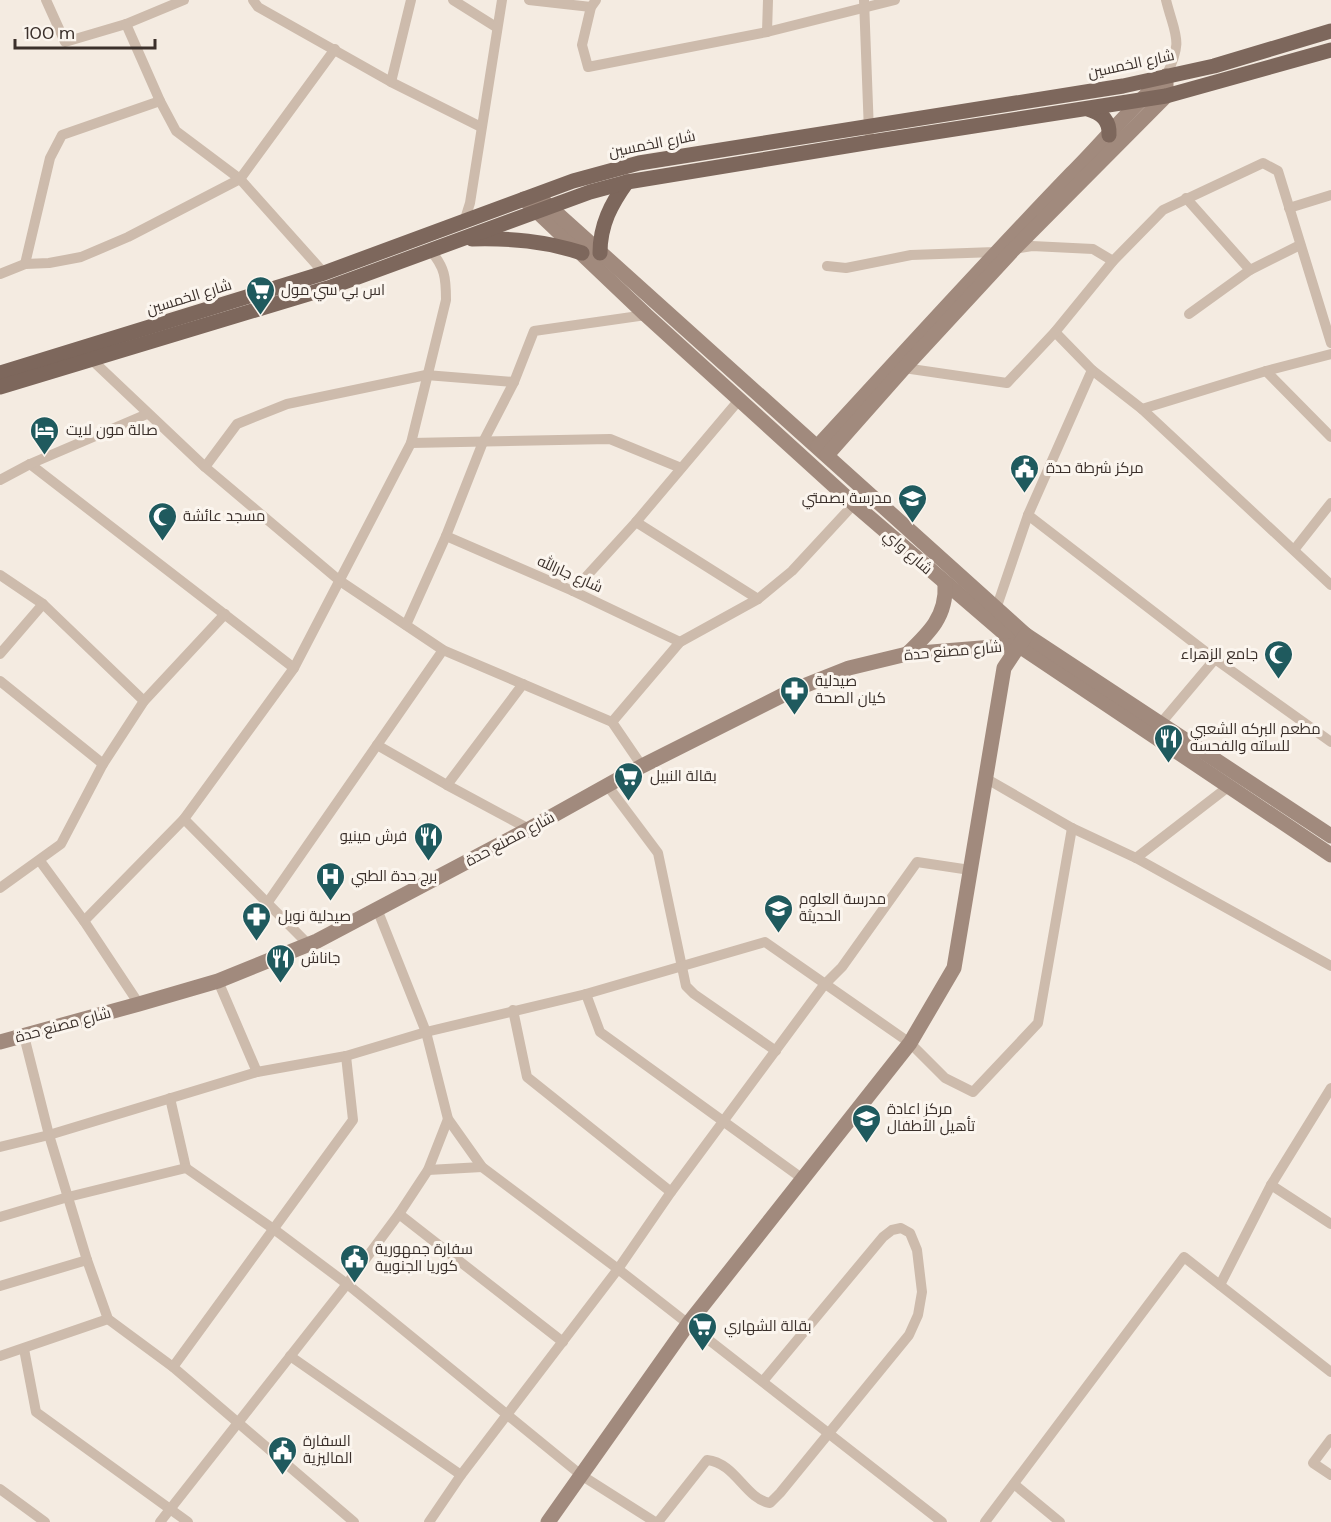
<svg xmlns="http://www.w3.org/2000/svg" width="1331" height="1522" font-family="'DM Sans',Cairo,sans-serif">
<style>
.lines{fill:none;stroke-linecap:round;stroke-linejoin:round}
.street{stroke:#cdbbac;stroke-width:10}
.secondary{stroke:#a18a7d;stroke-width:15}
.primary{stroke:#7d675c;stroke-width:15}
.labels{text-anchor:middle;stroke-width:6;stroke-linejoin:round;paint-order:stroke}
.street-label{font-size:15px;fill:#3b302b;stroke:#fbf5ee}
.poi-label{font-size:15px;fill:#3b302b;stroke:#fbf5ee;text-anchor:start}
</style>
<rect width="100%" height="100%" fill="#f4ebe1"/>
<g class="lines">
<g class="street">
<path d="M 46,0 L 65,42 L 126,24 L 184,0"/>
<path d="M 253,0 L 258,7 L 391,82 L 481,127"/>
<path d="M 453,0 L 496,27"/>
<path d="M 529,0 L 591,7"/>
<path d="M 596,0 L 591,7 L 582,45 L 588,67 L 767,32 L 895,0"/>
<path d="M 864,0 L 869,132"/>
<path d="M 1166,0 C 1175,36 1184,40 1166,76"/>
<path d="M 126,24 L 160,101 L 176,131 L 240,179 L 324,273"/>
<path d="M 767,32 L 768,0"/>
<path d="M 391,82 L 411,0"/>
<path d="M 1186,198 L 1250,270"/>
<path d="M 1289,208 L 1331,195"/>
<path d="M 464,222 L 470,203 L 502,0"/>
<path d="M 25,264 L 50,158 L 62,135 L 160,101"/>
<path d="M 827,266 L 846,268 L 911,255 L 995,252 L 1032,246 L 1093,249 L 1113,261"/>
<path d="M 0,274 L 25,264 L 49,263 L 81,257 L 128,237 L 240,179 L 335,49"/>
<path d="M 1189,314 L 1250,270 L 1300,245"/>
<path d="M 1055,332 L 1092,370 L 1142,409 L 1331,585"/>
<path d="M 92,360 L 205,467 L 340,581 L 443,650 L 612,722 L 642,766"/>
<path d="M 904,368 L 1007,383 L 1055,332 L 1113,261 L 1163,210 L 1263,163 L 1278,171 L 1331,343"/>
<path d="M 1266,371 L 1331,437"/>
<path d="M 1142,409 L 1266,371 L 1331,354"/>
<path d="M 411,443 L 610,439 L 681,468"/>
<path d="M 30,464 L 294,668"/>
<path d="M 205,467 L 237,424 L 287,404 L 426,375 L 514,382"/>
<path d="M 0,480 L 30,464 L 147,414"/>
<path d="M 1028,515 L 1215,659 L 1331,742"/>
<path d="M 636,522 L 758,599"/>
<path d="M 446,536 L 573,591 L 680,642"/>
<path d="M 1294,550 L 1331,503"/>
<path d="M 0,575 L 43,604 L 144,701"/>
<path d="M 573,591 L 636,522 L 739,400"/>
<path d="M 996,609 L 1028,515 L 1092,370"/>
<path d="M 406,625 L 446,536 L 483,442 L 514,382 L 534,331 L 646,315"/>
<path d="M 0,654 L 43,604"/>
<path d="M 0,681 L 103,764"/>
<path d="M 612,722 L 680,642 L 758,599 L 792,571 L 854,504"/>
<path d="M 1161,723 L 1215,659"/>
<path d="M 377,745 L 447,785 L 529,829"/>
<path d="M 987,779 L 1072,828 L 1136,858 L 1228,787"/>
<path d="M 447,785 L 523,684"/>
<path d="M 607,785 L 658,853 L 686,986 L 694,994 L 776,1051"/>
<path d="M 184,819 L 308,944"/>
<path d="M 1136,858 L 1331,966"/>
<path d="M 40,861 L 84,921 L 139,1004"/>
<path d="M 0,888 L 61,844 L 103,764 L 144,701 L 225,614"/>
<path d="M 268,902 L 443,650"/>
<path d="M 377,909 L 426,1032 L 448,1119 L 482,1167 L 618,1269 L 942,1522"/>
<path d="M 84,921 L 184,819 L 294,668 L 411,443 L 446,300 C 446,278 445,267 430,250"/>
<path d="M 218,981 L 257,1072"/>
<path d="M 586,994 L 600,1032 L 803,1179"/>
<path d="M 513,1010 L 527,1077 L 671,1192"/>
<path d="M 24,1036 L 49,1135 L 87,1260 L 108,1319 L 173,1367 L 354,1522"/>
<path d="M 170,1098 L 186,1168"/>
<path d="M 0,1147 L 49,1135 L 257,1072 L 346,1056 L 426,1032 L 586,994 L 765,942 L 910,1043 L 945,1078 L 973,1092 L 1038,1023 L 1072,828"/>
<path d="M 428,1170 L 482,1167"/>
<path d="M 1271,1185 L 1331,1224"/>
<path d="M 399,1214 L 563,1342"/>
<path d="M 0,1217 L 68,1197 L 186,1168 L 275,1230 L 347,1284 L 581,1475 L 655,1522"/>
<path d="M 1220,1285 L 1271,1185 L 1331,1088"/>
<path d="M 0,1286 L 87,1260"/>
<path d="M 24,1349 L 36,1412 L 188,1522"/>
<path d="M 0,1356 L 108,1319"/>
<path d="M 290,1356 L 461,1475"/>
<path d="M 173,1367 L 353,1120 L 346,1056"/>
<path d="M 1331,1439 L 1313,1463 L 1331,1475"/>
<path d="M 1014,1484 L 1060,1522"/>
<path d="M 0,1489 L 45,1522"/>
<path d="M 160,1522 L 347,1284 L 399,1214 L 428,1170 L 448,1119"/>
<path d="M 429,1522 L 461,1475 L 618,1269 L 671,1192 L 824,985 L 842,967 L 917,862 L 970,870"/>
<path d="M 658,1522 L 707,1460 C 736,1463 745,1499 770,1503 L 780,1493 L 909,1335 L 918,1315 L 922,1292 L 917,1250 L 910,1233 L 901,1228 L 892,1230 L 883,1237 L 763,1381"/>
<path d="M 985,1522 L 1184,1257 L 1331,1372"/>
</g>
<g class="secondary">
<path d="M 524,199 L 646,315 L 854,504 L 1018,645 L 1331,855"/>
<path d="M 541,199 L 1026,635 L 1331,836"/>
<path d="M 818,446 C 902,355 985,263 1072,173 C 1104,141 1132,106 1166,76"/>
<path d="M 827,455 L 904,368 L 1013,250 L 1166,96 L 1166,76"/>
<path d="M 907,654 C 929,633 947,616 945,584"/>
<path d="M 0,1042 L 139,1004 L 218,981 L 317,941 L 529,829 L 642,766 L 791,691 L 849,668 L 907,654 L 1018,645"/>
<path d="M 548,1522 L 688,1324 L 910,1043 L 954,968 L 1004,668 L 1026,635"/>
</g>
<g class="primary">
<path d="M 1088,109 C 1101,113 1110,120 1109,135"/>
<path d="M 472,239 C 511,238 545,241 582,253"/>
<path d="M 600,253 C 600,225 611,204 627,182"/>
<path d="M 0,373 L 324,273 L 573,181 L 639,163 L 1123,86 L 1214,66 L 1331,31"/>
<path d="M 0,387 L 328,288 L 590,192 L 627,182 L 871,142 L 1166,96 L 1331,50"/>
</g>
</g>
<defs>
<symbol id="supermarket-pin" viewBox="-11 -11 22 30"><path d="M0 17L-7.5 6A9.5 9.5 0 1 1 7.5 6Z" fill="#1f5a5e" stroke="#fbf5ee"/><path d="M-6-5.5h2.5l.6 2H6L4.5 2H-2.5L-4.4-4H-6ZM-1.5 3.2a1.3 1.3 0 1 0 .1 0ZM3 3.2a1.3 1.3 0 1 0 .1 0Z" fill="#fff"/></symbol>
<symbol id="hotel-pin" viewBox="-11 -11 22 30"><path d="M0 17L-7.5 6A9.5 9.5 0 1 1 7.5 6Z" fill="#1f5a5e" stroke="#fbf5ee"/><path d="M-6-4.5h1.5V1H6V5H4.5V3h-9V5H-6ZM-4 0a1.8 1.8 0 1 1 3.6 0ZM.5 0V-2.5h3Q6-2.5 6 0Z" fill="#fff"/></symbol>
<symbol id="civic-pin" viewBox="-11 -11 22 30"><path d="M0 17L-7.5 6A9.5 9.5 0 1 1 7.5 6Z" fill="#1f5a5e" stroke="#fbf5ee"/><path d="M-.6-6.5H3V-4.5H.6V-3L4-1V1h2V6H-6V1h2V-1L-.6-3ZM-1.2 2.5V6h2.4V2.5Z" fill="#fff"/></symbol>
<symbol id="school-pin" viewBox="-11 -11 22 30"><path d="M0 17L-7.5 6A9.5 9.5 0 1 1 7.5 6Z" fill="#1f5a5e" stroke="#fbf5ee"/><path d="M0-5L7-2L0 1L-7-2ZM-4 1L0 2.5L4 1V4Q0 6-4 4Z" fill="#fff"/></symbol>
<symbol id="mosque-pin" viewBox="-11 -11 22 30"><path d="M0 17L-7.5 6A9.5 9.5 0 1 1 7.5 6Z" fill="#1f5a5e" stroke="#fbf5ee"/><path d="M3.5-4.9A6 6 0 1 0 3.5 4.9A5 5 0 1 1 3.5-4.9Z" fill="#fff"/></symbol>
<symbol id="pharmacy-pin" viewBox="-11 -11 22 30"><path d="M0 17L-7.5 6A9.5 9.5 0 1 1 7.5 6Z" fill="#1f5a5e" stroke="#fbf5ee"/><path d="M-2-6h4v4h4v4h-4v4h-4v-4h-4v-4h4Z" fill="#fff"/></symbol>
<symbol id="restaurant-pin" viewBox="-11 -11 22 30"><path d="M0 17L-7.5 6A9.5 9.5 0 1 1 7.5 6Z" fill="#1f5a5e" stroke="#fbf5ee"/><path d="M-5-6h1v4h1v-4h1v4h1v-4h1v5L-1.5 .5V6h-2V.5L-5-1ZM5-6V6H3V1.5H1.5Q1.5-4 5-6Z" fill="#fff"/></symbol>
<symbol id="hospital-pin" viewBox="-11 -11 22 30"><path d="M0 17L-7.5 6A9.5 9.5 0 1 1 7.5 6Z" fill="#1f5a5e" stroke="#fbf5ee"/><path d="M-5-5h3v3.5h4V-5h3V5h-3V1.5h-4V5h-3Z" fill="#fff"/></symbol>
</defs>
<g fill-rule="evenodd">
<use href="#supermarket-pin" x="244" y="274" width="33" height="45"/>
<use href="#hotel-pin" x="28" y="414" width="33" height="45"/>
<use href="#civic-pin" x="1008" y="452" width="33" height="45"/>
<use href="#school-pin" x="896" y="482" width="33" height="45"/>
<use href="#mosque-pin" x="146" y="500" width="33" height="45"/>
<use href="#mosque-pin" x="1262" y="638" width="33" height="45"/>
<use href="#pharmacy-pin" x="778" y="674" width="33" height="45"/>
<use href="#restaurant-pin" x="1152" y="722" width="33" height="45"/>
<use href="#supermarket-pin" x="612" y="760" width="33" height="45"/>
<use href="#restaurant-pin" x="412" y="820" width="33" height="45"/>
<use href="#hospital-pin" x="314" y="860" width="33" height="45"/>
<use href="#school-pin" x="762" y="892" width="33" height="45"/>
<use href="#pharmacy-pin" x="240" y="900" width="33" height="45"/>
<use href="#restaurant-pin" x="264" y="942" width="33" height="45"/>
<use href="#school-pin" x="850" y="1102" width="33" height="45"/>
<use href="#civic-pin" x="338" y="1242" width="33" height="45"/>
<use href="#supermarket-pin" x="686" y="1310" width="33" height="45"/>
<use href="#civic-pin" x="266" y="1434" width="33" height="45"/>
</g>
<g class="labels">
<g class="street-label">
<text transform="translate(1131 64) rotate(-12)" y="5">شارع الخمسين</text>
<text transform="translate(652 144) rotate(-11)" y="5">شارع الخمسين</text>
<text transform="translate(189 297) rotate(-17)" y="5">شارع الخمسين</text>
<text transform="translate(908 552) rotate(41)" y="5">شارع واي</text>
<text transform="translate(570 574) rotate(24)" y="5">شارع جارالله</text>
<text transform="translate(953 651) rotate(-5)" y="5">شارع مصنع حدة</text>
<text transform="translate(510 839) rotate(-28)" y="5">شارع مصنع حدة</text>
<text transform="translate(63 1025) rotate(-15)" y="5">شارع مصنع حدة</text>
</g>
<g class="poi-label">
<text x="281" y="295">اس بي سي مول</text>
<text x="66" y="435">صالة مون لايت</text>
<text x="1046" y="473">مركز شرطة حدة</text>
<text x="892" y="503" text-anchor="end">مدرسة بصمتي</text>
<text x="183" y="521">مسجد عائشة</text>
<text x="1258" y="659" text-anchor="end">جامع الزهراء</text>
<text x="815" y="686">صيدلية<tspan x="815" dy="17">كيان الصحة</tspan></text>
<text x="1190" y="734">مطعم البركه الشعبي<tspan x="1190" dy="17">للسلته والفحسه</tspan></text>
<text x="650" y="781">بقالة النبيل</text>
<text x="407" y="841" text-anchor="end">فرش مينيو</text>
<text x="351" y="881">برج حدة الطبي</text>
<text x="799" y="904">مدرسة العلوم<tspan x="799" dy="17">الحديثة</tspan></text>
<text x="278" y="921">صيدلية نوبل</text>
<text x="301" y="963">جاناش</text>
<text x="887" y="1114">مركز اعادة<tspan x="887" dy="17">تأهيل الأطفال</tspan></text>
<text x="375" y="1254">سفارة جمهورية<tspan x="375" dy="17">كوريا الجنوبية</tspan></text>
<text x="724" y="1331">بقالة الشهاري</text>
<text x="303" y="1446">السفارة<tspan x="303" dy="17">الماليزية</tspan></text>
</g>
</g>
<path d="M15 39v9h140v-9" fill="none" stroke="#3b302b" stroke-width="3"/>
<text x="24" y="39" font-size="18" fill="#3b302b" stroke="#fbf5ee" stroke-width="4.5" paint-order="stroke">100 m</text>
</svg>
